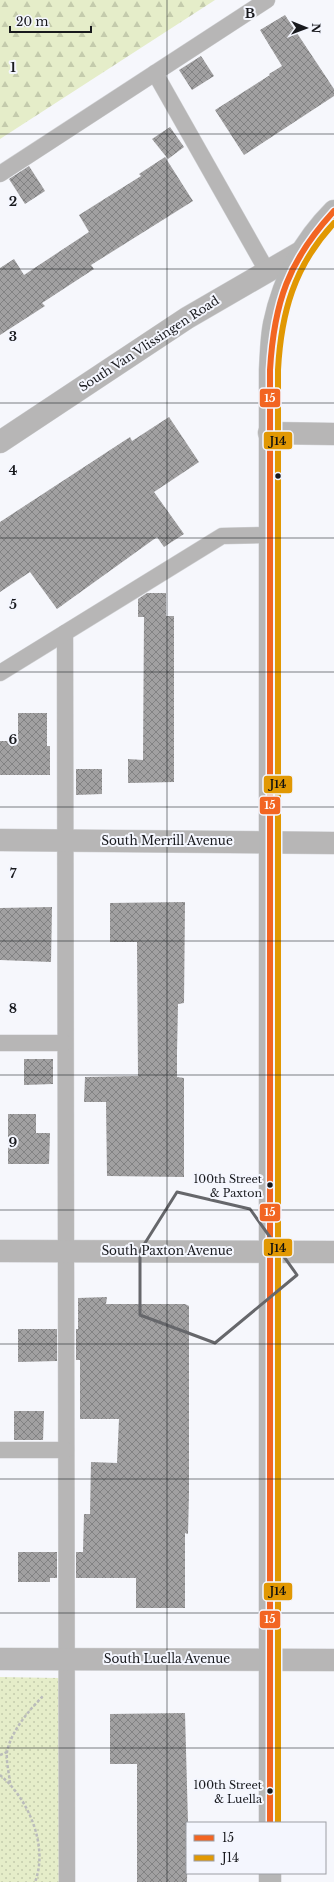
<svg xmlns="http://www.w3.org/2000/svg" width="334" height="1882" font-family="'Libre Baskerville',serif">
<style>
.grass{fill:url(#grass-dots)}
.forest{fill:url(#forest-firs)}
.building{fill:url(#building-cross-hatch)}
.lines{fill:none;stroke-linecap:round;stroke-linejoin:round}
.lane-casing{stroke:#d3d4d7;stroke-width:17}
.street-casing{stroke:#d3d4d7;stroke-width:23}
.secondary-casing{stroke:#d3d4d7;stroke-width:23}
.path{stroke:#babbbb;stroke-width:2.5;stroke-dasharray:3 2;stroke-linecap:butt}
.lane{stroke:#b7b6b6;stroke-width:16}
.street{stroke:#b7b6b6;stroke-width:22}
.secondary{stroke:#b6b6b6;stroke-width:22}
.bus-1-casing{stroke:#f4f6fe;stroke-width:9}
.bus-2-casing{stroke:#f4f6fe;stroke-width:9}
.bus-1{stroke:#f26522;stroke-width:6}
.bus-2{stroke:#e19803;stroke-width:6}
.marked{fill:none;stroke:#66676b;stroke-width:3;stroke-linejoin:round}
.grid{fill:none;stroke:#18191d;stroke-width:1;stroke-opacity:0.55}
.bus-dot{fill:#18191d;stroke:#f4f6fe;stroke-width:1.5}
.labels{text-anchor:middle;stroke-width:4;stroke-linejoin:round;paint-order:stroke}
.bus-label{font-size:11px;fill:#18191d;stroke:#f4f6fe;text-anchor:end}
.street-label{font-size:12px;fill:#18191d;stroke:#f4f6fe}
.grid-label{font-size:13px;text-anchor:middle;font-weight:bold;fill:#18191d;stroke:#f4f6fe;stroke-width:4;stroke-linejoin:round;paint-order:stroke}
.line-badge{stroke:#f4f6fe;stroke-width:1.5}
.badge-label{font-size:11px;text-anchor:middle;font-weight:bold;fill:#fff}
.pale-badge-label{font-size:11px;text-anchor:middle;font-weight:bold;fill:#111}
</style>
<defs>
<pattern id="grass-dots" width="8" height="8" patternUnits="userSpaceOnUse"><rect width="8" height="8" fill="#e5edc9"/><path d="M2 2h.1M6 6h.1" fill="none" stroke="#c4cbac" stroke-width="1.8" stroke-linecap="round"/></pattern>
<pattern id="forest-firs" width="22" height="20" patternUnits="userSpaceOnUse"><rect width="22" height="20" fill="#e5edc9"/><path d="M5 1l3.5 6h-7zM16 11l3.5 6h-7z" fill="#c4cbac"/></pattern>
<pattern id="building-cross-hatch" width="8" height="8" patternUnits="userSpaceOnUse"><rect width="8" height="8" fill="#a1a0a1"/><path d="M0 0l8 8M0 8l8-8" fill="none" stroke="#828283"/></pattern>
</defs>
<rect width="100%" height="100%" fill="#f6f7fc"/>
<path class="grass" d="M 0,1677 L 59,1678 L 59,1882 L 0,1882 Z"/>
<path class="forest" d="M 0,0 L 215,0 L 0,139 Z"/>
<g class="building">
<path d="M 285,15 L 334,89 L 334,96 L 244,155 L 215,110 L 270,75 L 269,74 L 282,66 L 260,30 Z"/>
<path d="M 201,56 L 214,76 L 192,90 L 179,70 Z"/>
<path d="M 170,127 L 184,147 L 168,159 L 152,139 Z"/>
<path d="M 165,157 L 193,201 L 91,265 L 94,269 L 42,303 L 45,306 L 0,335 L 0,268 L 14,259 L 24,275 L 89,232 L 79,215 L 141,176 L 139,174 Z"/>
<path d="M 29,166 L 45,191 L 25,204 L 9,179 Z"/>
<path d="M 169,417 L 199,462 L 154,492 L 184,534 L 164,547 L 157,537 L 57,609 L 30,572 L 0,592 L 0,522 L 130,437 L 132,441 Z"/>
<path d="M 147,593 L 166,593 L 166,616 L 174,616 L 174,782 L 128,783 L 128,759 L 143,760 L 144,617 L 138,617 L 138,599 Z"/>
<path d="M 18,713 L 47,713 L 47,746 L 50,746 L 50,775 L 0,775 L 0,741 L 18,741 Z"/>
<path d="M 76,769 L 102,769 L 102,794 L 76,795 Z"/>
<path d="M 185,902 L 184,1003 L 178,1004 L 177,1053 L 177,1077 L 184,1078 L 184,1177 L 107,1176 L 106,1102 L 84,1102 L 85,1077 L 138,1076 L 137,942 L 110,942 L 110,903 Z"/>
<path d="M 52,907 L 51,962 L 0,960 L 0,908 Z"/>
<path d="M 24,1059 L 53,1059 L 53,1084 L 24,1085 Z"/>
<path d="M 8,1114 L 36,1114 L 36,1133 L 50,1133 L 49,1164 L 8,1164 Z"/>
<path d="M 107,1297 L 106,1304 L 185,1304 L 189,1306 L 189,1494 L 188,1534 L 185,1533 L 185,1608 L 136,1608 L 136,1578 L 76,1578 L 76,1552 L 83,1552 L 84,1514 L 90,1514 L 91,1462 L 117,1463 L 119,1419 L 80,1419 L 80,1360 L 76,1360 L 76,1329 L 78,1329 L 78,1298 Z"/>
<path d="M 18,1329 L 57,1329 L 57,1361 L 18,1362 Z"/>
<path d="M 14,1411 L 44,1411 L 43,1440 L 14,1440 Z"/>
<path d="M 18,1552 L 57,1552 L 57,1578 L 50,1578 L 50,1582 L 18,1582 Z"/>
<path d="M 185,1713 L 188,1823 L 187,1882 L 137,1882 L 137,1764 L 110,1764 L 110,1714 Z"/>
</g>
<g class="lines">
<defs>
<g id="lane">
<path d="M 155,73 L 267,271"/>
<path d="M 0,174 L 267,0"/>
<path d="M 65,633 L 67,1882"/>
<path d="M 0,673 L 222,536 L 269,535"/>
<path d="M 0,1043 L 65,1043"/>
<path d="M 0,1450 L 66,1450"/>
</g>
<g id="street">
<path d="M 269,433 L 334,434"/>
<path d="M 0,442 L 187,318 L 301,252"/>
<path d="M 0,840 L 334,843"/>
<path d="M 0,1251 L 334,1252"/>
<path d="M 0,1659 L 334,1660"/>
</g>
<g id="secondary">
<path d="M 270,1823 L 270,370 C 271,355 271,339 274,324 C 283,281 303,242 334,211"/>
<path d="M 270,1882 L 270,1873"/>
</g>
</defs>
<use href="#lane" class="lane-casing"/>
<use href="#street" class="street-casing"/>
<use href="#secondary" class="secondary-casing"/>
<g class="path">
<path d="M 0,1755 L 7,1752"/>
<path d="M 0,1775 C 28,1798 49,1846 35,1882"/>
<path d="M 10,1783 C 9,1773 6,1761 7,1752 C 11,1731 30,1709 44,1695"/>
</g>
<use href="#lane" class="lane"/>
<use href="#street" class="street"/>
<use href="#secondary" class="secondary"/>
<defs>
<path id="bus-1" d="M 270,1823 L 270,370 C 274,303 288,261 334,211"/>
<path id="bus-2" d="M 278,1823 L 278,370 C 281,313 294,266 334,223"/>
</defs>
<use href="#bus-1" class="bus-1-casing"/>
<use href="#bus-2" class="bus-2-casing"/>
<use href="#bus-1" class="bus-1"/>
<use href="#bus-2" class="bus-2"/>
</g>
<path class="marked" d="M 177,1192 L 250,1209 L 297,1275 L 215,1343 L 140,1315 L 140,1251 Z"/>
<path class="grid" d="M 167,0 L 167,1882M 0,134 L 334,134M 0,269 L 334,269M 0,403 L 334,403M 0,538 L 334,538M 0,672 L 334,672M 0,807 L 334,807M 0,941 L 334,941M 0,1075 L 334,1075M 0,1210 L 334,1210M 0,1344 L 334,1344M 0,1479 L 334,1479M 0,1613 L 334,1613M 0,1748 L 334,1748"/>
<g class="bus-dot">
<circle cx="278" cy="476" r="3.5"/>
<circle cx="270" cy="1185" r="3.5"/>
<circle cx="270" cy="1791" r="3.5"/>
</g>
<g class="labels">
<g class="bus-label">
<text x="262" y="1183">100th Street<tspan x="262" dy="14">&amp; Paxton</tspan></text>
<text x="262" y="1789">100th Street<tspan x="262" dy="14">&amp; Luella</tspan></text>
</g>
<g class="street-label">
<text transform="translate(149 344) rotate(-33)" y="4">South Van Vlissingen Road</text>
<text x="167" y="845">South Merrill Avenue</text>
<text x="167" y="1255">South Paxton Avenue</text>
<text x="167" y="1663">South Luella Avenue</text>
</g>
</g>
<g class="grid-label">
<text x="250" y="18">B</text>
<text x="13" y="72">1</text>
<text x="13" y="206">2</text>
<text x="13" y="341">3</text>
<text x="13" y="475">4</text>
<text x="13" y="609">5</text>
<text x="13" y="744">6</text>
<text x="13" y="878">7</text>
<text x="13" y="1013">8</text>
<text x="13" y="1147">9</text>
</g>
<g class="line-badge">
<rect x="259" y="388" width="22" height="20" rx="4" fill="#f26522"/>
<rect x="263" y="431" width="30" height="19" rx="4" fill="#e19803"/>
<rect x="263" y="775" width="30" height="19" rx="4" fill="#e19803"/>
<rect x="259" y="796" width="22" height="19" rx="4" fill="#f26522"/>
<rect x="259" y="1203" width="22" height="19" rx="4" fill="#f26522"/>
<rect x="263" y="1238" width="30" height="19" rx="4" fill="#e19803"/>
<rect x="263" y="1582" width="30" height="19" rx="4" fill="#e19803"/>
<rect x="259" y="1610" width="22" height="19" rx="4" fill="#f26522"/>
</g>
<g class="badge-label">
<text x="270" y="402">15</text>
<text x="270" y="809">15</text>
<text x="270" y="1216">15</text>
<text x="270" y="1623">15</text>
</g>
<g class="pale-badge-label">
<text x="278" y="445">J14</text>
<text x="278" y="788">J14</text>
<text x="278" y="1252">J14</text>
<text x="278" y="1595">J14</text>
</g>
<rect x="186" y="1822" width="140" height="52" fill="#f4f6fe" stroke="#9c9ea4"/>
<rect x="194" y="1835" width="20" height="6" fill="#f26522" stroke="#9c9ea4"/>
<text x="222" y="1842" font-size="12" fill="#18191d">15</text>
<rect x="194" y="1855" width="20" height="6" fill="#e19803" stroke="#9c9ea4"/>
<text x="222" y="1862" font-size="12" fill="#18191d">J14</text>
<g transform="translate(306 28) rotate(91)" stroke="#f4f6fe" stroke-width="3" paint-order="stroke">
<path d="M0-3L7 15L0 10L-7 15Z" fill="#18191d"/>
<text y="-6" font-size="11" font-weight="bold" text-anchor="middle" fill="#18191d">N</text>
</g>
<path d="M10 26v6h81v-6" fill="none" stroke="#18191d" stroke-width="2"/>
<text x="16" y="26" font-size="12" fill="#18191d" stroke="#f4f6fe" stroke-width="3" paint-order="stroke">20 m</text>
</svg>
